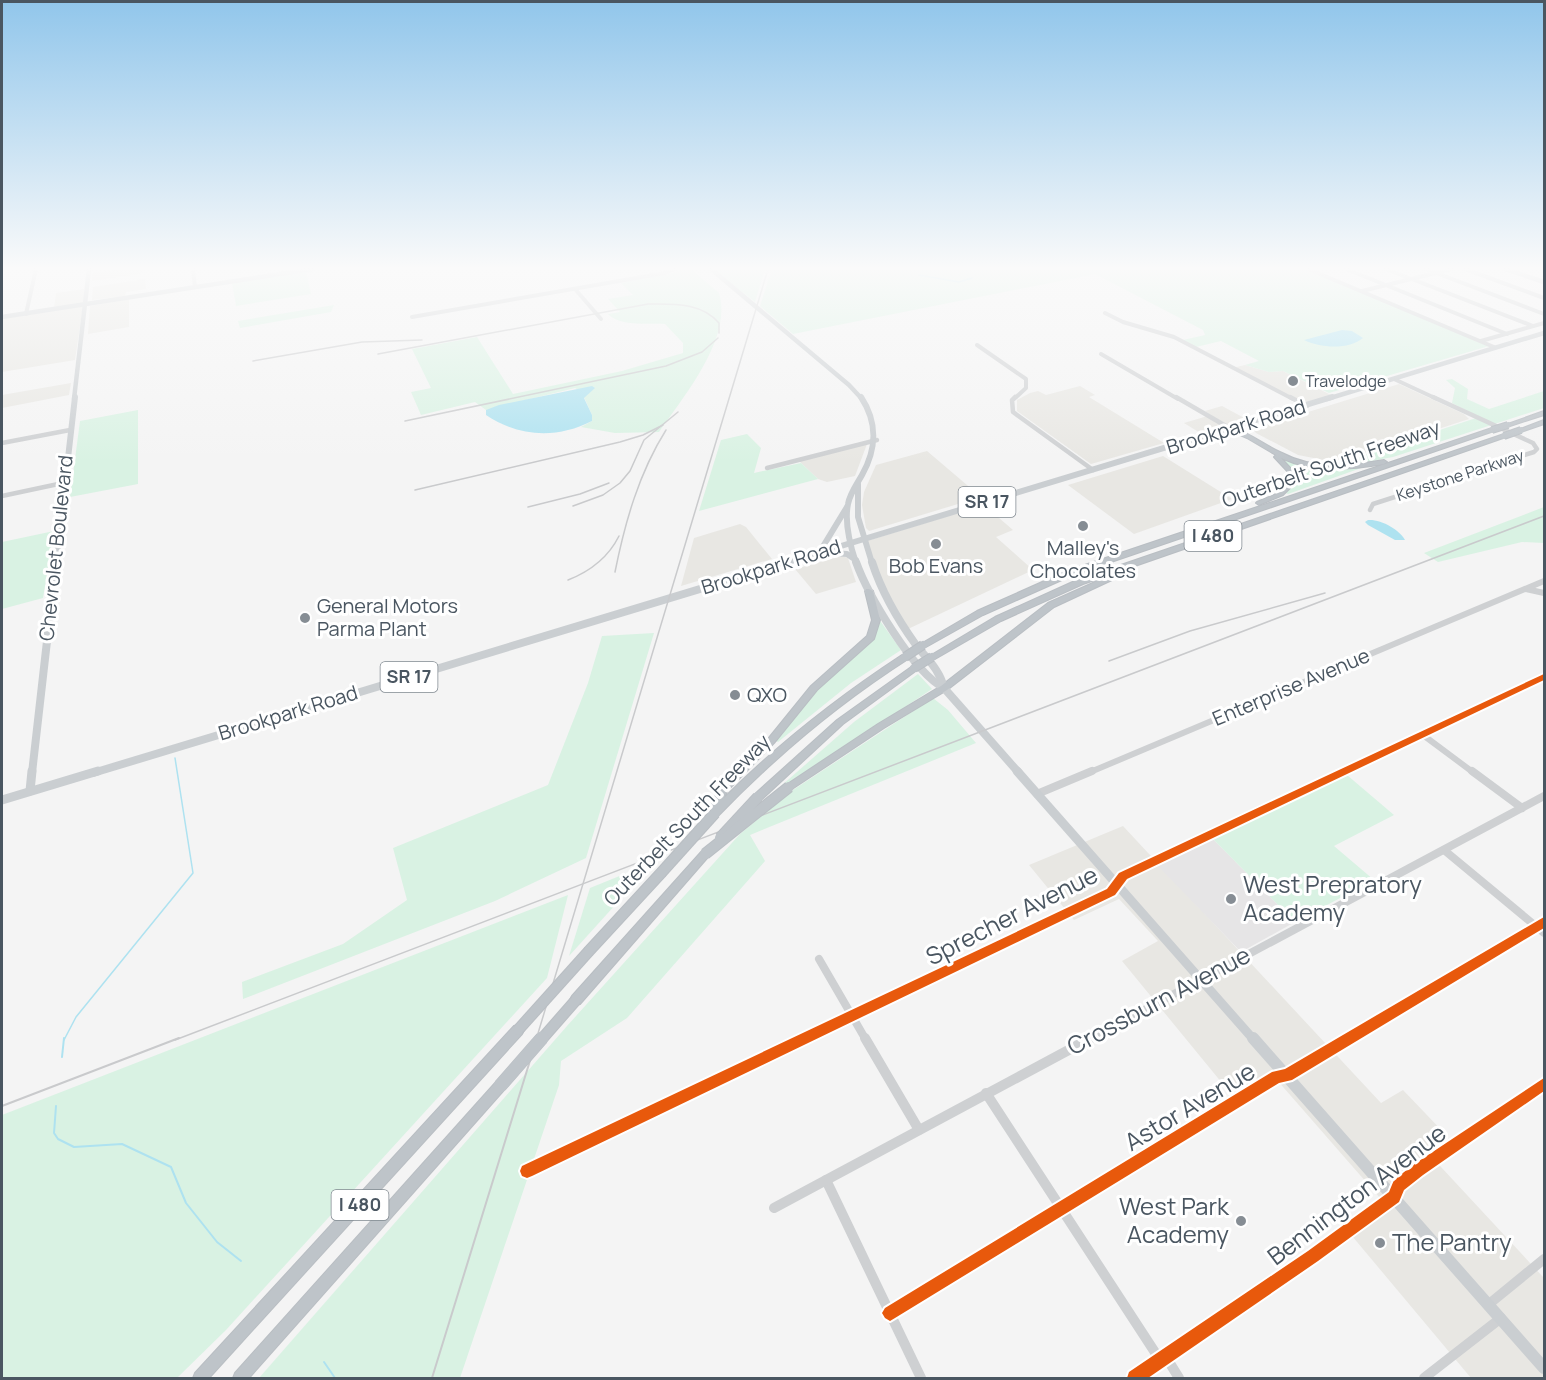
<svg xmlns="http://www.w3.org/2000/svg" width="1546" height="1380" font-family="Manrope,sans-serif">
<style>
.commercial{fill:#e8e7e3}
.education{fill:#e6e5e6}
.green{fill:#d9f2e3}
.water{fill:#aee2f0}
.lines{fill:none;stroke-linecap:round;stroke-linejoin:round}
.stream-far1{stroke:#aee2f0;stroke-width:1.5}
.stream{stroke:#aee2f0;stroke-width:2}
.highway-casing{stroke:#b9bec3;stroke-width:2}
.minor-far4{stroke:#ced0d2;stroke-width:4}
.minor-far3{stroke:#ced0d2;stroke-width:4.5}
.minor-far2{stroke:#ced0d2;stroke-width:6}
.minor-far1{stroke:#ced0d2;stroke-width:8}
.minor{stroke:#ced0d2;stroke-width:10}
.major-far4{stroke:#caced1;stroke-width:4.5}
.major-far3{stroke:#caced1;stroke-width:6}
.major-far2{stroke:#caced1;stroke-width:8}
.major-far1{stroke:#caced1;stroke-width:9}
.major{stroke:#caced1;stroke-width:12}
.highway{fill:#bec4c9;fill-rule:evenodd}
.rail-far1{stroke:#c9cacc;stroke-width:1.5}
.rail{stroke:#c9cacc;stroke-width:2}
.highway-bridge-far3-casing{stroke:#b9bec3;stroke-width:8;stroke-linecap:butt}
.highway-bridge-far2-casing{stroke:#b9bec3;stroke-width:10;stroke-linecap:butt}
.highway-bridge-far1-casing{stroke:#b9bec3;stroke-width:12;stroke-linecap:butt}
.highway-bridge-casing{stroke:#b9bec3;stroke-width:14;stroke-linecap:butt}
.highway-bridge-far3{stroke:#bec4c9;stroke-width:6}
.highway-bridge-far2{stroke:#bec4c9;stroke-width:8}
.highway-bridge-far1{stroke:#bec4c9;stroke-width:10}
.highway-bridge{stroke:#bec4c9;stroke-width:13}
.cycleway-casing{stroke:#fff;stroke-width:4}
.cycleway{fill:#e8590c;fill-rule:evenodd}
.poi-dot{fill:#868d94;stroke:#fff;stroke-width:2}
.labels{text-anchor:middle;stroke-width:6;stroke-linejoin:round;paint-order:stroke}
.far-poi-label{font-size:16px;fill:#4a5661;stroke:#fff;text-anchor:start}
.far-street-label{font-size:16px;fill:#4a5661;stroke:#fff}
.shield{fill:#fff;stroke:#808990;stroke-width:1.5}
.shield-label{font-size:18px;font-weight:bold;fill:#4a5661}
.street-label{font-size:20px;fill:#4a5661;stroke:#fff}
.poi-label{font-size:20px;fill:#4a5661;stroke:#fff}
.near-poi-label{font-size:24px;fill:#4a5661;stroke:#fff;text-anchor:start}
.near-street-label{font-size:24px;fill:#4a5661;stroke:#fff}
</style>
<rect width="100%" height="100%" fill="#f4f4f4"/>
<g class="commercial">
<path d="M 121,269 L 145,269 L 145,273 L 92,281 L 92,273 Z"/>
<path d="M 145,279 L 146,289 L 126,292 L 125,296 L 92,300 L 93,287 Z"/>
<path d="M 84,289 L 84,304 L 54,308 L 56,293 Z"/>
<path d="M 129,299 L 129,327 L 88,334 L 90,306 Z"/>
<path d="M 83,306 L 75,360 L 2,372 L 2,319 Z"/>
<path d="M 1245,365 L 1269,372 L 1283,371 L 1331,395 L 1301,404 L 1232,368 Z"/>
<path d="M 71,383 L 69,395 L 2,408 L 2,395 Z"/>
<path d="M 1399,384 L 1464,414 L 1469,419 L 1343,460 L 1324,460 L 1298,455 L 1256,433 L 1253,429 Z"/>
<path d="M 1080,386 L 1095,395 L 1089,397 L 1164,443 L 1091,464 L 1017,411 L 1017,400 L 1030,393 L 1038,391 L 1046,395 Z"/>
<path d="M 1222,406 L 1248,420 L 1202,434 L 1184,423 L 1211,415 L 1205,411 Z"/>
<path d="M 867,444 L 855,476 L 827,482 L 818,479 L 799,461 Z"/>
<path d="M 927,451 L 981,497 L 869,531 L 866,528 L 862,505 L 864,492 L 876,465 Z"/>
<path d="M 1163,456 L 1232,499 L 1134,534 L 1068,485 Z"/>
<path d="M 984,505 L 1013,530 L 996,537 L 1033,570 L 908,629 L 879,577 L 867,541 Z"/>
<path d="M 740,524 L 746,527 L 772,559 L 681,586 L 694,538 Z"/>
<path d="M 842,556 L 848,558 L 856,582 L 816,594 L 795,569 Z"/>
<path d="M 1123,826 L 1381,1103 L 1403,1090 L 1448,1137 L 1428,1153 L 1544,1278 L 1544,1378 L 1471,1378 L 1342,1224 L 1380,1198 L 1270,1072 L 1231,1094 L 1122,961 L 1158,941 L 1119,899 L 1074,920 L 1029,865 Z"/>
</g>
<path class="education" d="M 1213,839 L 1295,922 L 1241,952 L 1158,866 Z"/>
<g class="green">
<path d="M 682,269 L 691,269 L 719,293 C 733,338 683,397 659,432 L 615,433 L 581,427 L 592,421 L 592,415 L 584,397 L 586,394 L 575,388 L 486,410 L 475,402 L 421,415 L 411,392 L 431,388 L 412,349 L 477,337 L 513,394 L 622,371 L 683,353 L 683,343 L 665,324 C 648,323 620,327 608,314 L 620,312 L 608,299 L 633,295 L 621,283 L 674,273 Z"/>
<path d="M 713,269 L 765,269 L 755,302 Z"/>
<path d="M 772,269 L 1305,269 L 1489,346 L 1329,393 L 1283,371 L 1269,372 L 1245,365 L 1259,361 L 1221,341 L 1196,347 L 1183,340 L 1205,335 L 1203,330 L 1095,274 L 793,334 L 760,306 Z"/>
<path d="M 306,272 L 311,294 L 236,306 L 232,283 Z"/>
<path d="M 334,305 L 331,312 L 240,328 L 238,321 Z"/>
<path d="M 1452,379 L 1468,389 L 1467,399 L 1489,409 L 1544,391 L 1544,408 L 1393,457 L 1350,465 L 1334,465 L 1479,417 L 1452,403 L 1455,388 L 1446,380 Z"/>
<path d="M 138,410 L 138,484 L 70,497 L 80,421 Z"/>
<path d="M 747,434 L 761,448 L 754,473 L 801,463 L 818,479 L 699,511 L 721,440 Z"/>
<path d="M 1284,458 L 1318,468 L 1364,467 L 1288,494 L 1286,493 L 1295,480 L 1293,471 L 1282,459 Z"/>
<path d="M 1544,507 L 1544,543 L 1522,542 L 1438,562 L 1424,553 Z"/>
<path d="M 54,531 L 43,598 L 2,609 L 2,542 Z"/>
<path d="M 878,618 L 901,650 L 851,683 L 778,742 L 775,740 L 816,690 L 875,635 Z"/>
<path d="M 654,633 L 586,858 L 495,901 L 243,999 L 242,982 L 343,944 L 407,900 L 393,848 L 548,785 L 588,683 L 602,636 Z"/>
<path d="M 918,674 L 932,689 L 788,785 L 781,786 L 854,722 Z"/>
<path d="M 933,698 L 948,710 L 976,743 L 750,835 L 765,861 L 627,1018 L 561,1061 L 559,1085 L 460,1378 L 259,1378 L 567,1026 L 740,834 L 793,790 Z"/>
<path d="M 1347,775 L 1394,815 L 1334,846 L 1374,880 L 1295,922 L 1213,839 Z"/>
<path d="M 654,862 L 569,956 L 590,888 Z"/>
<path d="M 568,895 L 547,978 L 226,1330 L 177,1378 L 2,1378 L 2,1115 Z"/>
</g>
<g class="water">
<path d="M 1342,330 L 1352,331 L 1363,338 C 1349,350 1320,348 1304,340 Z"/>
<path d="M 592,386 L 595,388 L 584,398 L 592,415 L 592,421 C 557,439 519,437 486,415 L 486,410 L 499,405 Z"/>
<path d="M 1368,520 C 1381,519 1400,530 1405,540 L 1395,540 L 1368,525 L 1365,522 Z"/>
</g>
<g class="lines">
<g class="stream-far1">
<path d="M 919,275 L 959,282 L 972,278"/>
<path d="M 64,1040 L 76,1017 L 193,873 L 175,758"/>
</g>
<g class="stream">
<path d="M 62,1057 L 64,1038"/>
<path d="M 56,1106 L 54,1133 L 58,1139 L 74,1147 L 122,1144 L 171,1167 L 186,1203 L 217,1242 L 241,1261"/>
<path d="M 324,1362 L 335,1378"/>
</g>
<defs>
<g id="highway">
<path d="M 1544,411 L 1544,415 L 1510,426 L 1505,425 Z"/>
<path d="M 1544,420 L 1544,424 L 1521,432 L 1518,430 Z"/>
<path d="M 1231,427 C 1250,433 1264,445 1282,453 C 1314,470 1349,466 1384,460 L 1387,462 L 1384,464 C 1349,470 1314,473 1281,458 L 1294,472 L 1294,484 L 1283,495 L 1259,505 L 1256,503 L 1257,502 L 1279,493 L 1288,484 L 1288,472 L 1274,457 L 1276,455 L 1247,438 L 1229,430 L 1229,428 Z"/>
<path d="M 1492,428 L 1495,430 L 1494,431 L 1073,575 L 983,615 L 926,647 L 920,647 L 919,645 L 977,611 L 1067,571 Z"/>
<path d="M 1504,434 L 1507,436 L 1506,437 L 1083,584 L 1001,621 L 935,659 L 929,659 L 928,657 L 995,617 L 1077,580 Z"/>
<path d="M 1122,570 L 1125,570 L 1129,572 L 1054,607 L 947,690 L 884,728 L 792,789 L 789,791 L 786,789 L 784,787 L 786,785 L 878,724 L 941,686 L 1048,603 Z"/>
<path d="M 866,589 L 869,589 L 873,591 L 880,620 L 874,639 L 817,690 L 774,743 L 727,791 L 724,798 C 778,744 838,697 902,655 L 908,655 L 909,657 L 908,659 C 838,704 776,756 718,816 L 715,817 L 712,816 L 710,813 L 712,802 L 721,786 L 768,739 L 811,686 L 867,636 L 872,620 L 865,591 Z"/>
<path d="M 914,665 L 918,668 L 917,670 L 843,724 L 761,800 L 758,801 L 755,800 L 753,797 L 755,794 L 837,720 Z"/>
<path d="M 705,850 L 708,851 L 710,854 L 708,857 L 580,1004 L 576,1005 L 572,1004 L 570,1000 L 572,996 L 702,851 Z"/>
<path d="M 661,869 L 665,870 L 666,873 L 665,876 L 593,954 L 589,956 L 585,954 L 584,951 L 585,948 L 657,870 Z"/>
<path d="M 518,1025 L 522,1026 L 524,1030 L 522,1034 L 209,1378 L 193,1378 L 195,1373 L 514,1026 Z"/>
<path d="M 500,1080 L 504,1082 L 506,1086 L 504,1090 L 249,1378 L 233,1378 L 235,1373 L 496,1082 Z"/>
</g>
</defs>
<use href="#highway" class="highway-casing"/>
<g class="minor-far4">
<path d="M 193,269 L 195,287"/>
<path d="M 1308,269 L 1494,347"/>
<path d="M 1346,269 L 1507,334"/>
<path d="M 1386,269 L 1533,326"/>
<path d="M 1426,269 L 1544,314"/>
<path d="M 1465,269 L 1544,298"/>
<path d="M 575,289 L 601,319"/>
<path d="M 1362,291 L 1452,269"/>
<path d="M 1105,313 L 1123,322 L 1174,337 L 1293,399"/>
<path d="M 26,314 L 36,269"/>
<path d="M 412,317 L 665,273 L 674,269"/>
<path d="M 1481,341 L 1544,323"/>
<path d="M 977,345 L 1026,379 L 1026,388 L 1014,399"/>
<path d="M 1101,354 L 1178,399"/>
<path d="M 1394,379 L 1437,399"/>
</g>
<g class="minor-far3">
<path d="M 1015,397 L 1012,400 L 1013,412 L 1093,470"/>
<path d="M 1176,397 L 1231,429"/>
<path d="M 1290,397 L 1307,406"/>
<path d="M 2,443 L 70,430"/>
<path d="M 767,468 L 877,440"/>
<path d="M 2,496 L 63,483"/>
<path d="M 1370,510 L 1373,504 L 1534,452 L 1537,449 L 1533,443 L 1433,397"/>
</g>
<g class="minor-far2">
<path d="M 1526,589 L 1544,593"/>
<path d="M 1423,735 L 1474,773"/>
<path d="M 1088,773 L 1544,581"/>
<path d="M 1342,773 L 1544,677"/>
</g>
<g class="minor-far1">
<path d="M 1472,771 L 1522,808"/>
<path d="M 1037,794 L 1092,771"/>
<path d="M 1444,850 L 1544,933"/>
<path d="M 819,959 L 866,1040"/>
<path d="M 802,1040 L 1111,892 L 1123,876 L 1345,771"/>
<path d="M 1088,1040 L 1544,796"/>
<path d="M 1346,1040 L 1544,922"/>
</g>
<g class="minor">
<path d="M 865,1038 L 919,1130"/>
<path d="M 986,1093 L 1160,1360"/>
<path d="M 527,1171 L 805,1038"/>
<path d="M 826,1180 L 921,1378"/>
<path d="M 774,1208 L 1091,1038"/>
<path d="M 1489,1304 L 1544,1259"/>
<path d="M 890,1313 L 1277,1077 L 1287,1075 L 1349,1038"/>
<path d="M 1166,1357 L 1179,1378"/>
<path d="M 1135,1378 L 1313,1256 L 1394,1197 L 1399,1185 L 1418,1170 L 1544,1084"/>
<path d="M 1424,1378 L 1501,1318"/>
</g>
<g class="major-far4">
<path d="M 711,269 L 849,385 L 862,399"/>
<path d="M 1505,269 L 1544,282"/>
<path d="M 2,317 L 312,269"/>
<path d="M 74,399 L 89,269"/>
<path d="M 1327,399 L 1544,333"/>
</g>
<g class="major-far3">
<path d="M 858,484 L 858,517 L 872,563"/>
<path d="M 819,553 L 847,507"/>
<path d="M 830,553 L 847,554 L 856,560"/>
<path d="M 56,563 L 75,397"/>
<path d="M 785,563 L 1332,397"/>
<path d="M 856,563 C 850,545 844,523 848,504 C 850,493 857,484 862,475 C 877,448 878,423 861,397"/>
</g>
<g class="major-far2">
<path d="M 856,562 C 868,595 913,672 944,688 L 1019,773"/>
<path d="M 872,562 C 881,590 898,620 916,645 C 927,659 940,670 944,688"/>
<path d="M 32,773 L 56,562"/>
<path d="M 93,773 L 789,562"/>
</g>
<g class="major-far1">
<path d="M 1017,771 L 1254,1040"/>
<path d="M 30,791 L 32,771"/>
<path d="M 2,800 L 98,771"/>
</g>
<path class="major" d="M 1253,1038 L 1544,1368"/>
<use href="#highway" class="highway"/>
<g class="rail-far1">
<path d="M 378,354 L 648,304 C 673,304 701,302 719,323 L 719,333"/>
<path d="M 253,361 L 362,342 L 422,340"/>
<path d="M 405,421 L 666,366 L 702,352 L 718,338"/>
<path d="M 415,490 L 620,442 L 643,435 L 663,425"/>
<path d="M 573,506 L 603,495 L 620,483 L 630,471 L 644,440 L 678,412"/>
<path d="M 528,507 L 580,494 L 609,483"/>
<path d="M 615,572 C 625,522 639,473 666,430"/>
<path d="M 568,580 C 591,571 608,558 619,536"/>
<path d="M 1109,661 L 1190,631 L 1325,593"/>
<path d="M 175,1040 L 1544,516"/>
<path d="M 536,1040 L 768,269"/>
</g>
<g class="rail">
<path d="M 2,1106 L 179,1038"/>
<path d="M 432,1378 L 537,1038"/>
</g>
<defs>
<g id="highway-bridge-far3">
<path d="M 1492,430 L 1508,425"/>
<path d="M 1504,436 L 1521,430"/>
</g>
<g id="highway-bridge-far2">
<path d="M 905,657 L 923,645"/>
<path d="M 914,668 L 932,657"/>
</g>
<g id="highway-bridge-far1">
<path d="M 720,838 L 758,797"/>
<path d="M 705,854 L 789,787"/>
<path d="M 661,873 L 715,813"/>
<path d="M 518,1030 L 589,951"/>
<path d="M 541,1040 L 576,1000"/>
</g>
<path id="highway-bridge" d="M 500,1086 L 542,1038"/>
</defs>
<use href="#highway-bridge-far3" class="highway-bridge-far3-casing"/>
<use href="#highway-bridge-far2" class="highway-bridge-far2-casing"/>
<use href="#highway-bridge-far1" class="highway-bridge-far1-casing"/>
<use href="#highway-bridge" class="highway-bridge-casing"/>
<use href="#highway-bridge-far3" class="highway-bridge-far3"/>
<use href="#highway-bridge-far2" class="highway-bridge-far2"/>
<use href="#highway-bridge-far1" class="highway-bridge-far1"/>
<use href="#highway-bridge" class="highway-bridge"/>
<defs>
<g id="cycleway">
<path d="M 1544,674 L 1544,680 L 1127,879 L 1115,895 L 532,1176 L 527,1178 L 522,1176 L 520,1171 L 522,1166 L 1107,889 L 1119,873 Z"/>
<path d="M 1544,917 L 1544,928 L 1292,1080 L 1279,1083 L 895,1318 L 890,1321 L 885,1318 L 882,1313 L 885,1308 L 1272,1072 L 1285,1069 Z"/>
<path d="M 1544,1078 L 1544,1091 L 1423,1175 L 1404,1190 L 1399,1202 L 1318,1261 L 1148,1378 L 1127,1378 L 1129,1372 L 1308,1251 L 1389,1192 L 1394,1180 L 1413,1165 Z"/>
</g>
</defs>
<use href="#cycleway" class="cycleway-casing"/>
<use href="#cycleway" class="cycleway"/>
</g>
<linearGradient id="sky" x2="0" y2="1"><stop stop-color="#91c6eb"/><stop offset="0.58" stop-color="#fafafa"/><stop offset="1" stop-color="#fafafa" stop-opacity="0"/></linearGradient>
<rect width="1546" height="462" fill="url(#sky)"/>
<g class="poi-dot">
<circle cx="1293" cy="381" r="6"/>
<circle cx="1083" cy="526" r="6"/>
<circle cx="936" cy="544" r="6"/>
<circle cx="305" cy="618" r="6"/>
<circle cx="735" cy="695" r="6"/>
<circle cx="1231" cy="899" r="6"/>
<circle cx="1241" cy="1221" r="6"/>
<circle cx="1380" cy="1243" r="6"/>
</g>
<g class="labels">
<g class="far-poi-label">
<text x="1305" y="387">Travelodge</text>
</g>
<g class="far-street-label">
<text transform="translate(1460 475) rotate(-18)" y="6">Keystone Parkway</text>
</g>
<g class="shield">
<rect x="958.5" y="487" width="57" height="30" rx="4.5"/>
<rect x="1184.5" y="521" width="57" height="30" rx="4.5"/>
<rect x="380.5" y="662" width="57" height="30" rx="4.5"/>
<rect x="331.5" y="1190" width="57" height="30" rx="4.5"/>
</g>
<g class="shield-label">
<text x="987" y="508">SR 17</text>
<text x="1213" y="542">I 480</text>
<text x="409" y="683">SR 17</text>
<text x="360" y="1211">I 480</text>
</g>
<g class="street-label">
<text transform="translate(1236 427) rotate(-17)" y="7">Brookpark Road</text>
<text transform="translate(1331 464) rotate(-19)" y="7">Outerbelt South Freeway</text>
<text transform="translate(56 548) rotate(-84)" y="7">Chevrolet Boulevard</text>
<text transform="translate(771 567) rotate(-17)" y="7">Brookpark Road</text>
<text transform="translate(1291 687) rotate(-23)" y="7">Enterprise Avenue</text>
<text transform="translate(288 713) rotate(-17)" y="7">Brookpark Road</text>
<text transform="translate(687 820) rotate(-46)" y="7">Outerbelt South Freeway</text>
</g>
<g class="poi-label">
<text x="1083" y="555">Malley's<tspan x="1083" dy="23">Chocolates</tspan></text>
<text x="936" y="573">Bob Evans</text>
<text x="317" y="613" text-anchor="start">General Motors<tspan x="317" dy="23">Parma Plant</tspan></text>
<text x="747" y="702" text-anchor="start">QXO</text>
</g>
<g class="near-poi-label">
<text x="1243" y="893">West Prepratory<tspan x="1243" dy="28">Academy</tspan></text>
<text x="1229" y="1215" text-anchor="end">West Park<tspan x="1229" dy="28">Academy</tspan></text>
<text x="1392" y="1251">The Pantry</text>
</g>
<g class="near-street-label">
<text transform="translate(1012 916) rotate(-27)" y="8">Sprecher Avenue</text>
<text transform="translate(1159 1001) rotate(-28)" y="8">Crossburn Avenue</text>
<text transform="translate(1190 1107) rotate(-31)" y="8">Astor Avenue</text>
<text transform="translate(1357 1195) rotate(-37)" y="8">Bennington Avenue</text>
</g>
</g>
<rect width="1546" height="1380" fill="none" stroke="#4a5661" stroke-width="6"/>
</svg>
